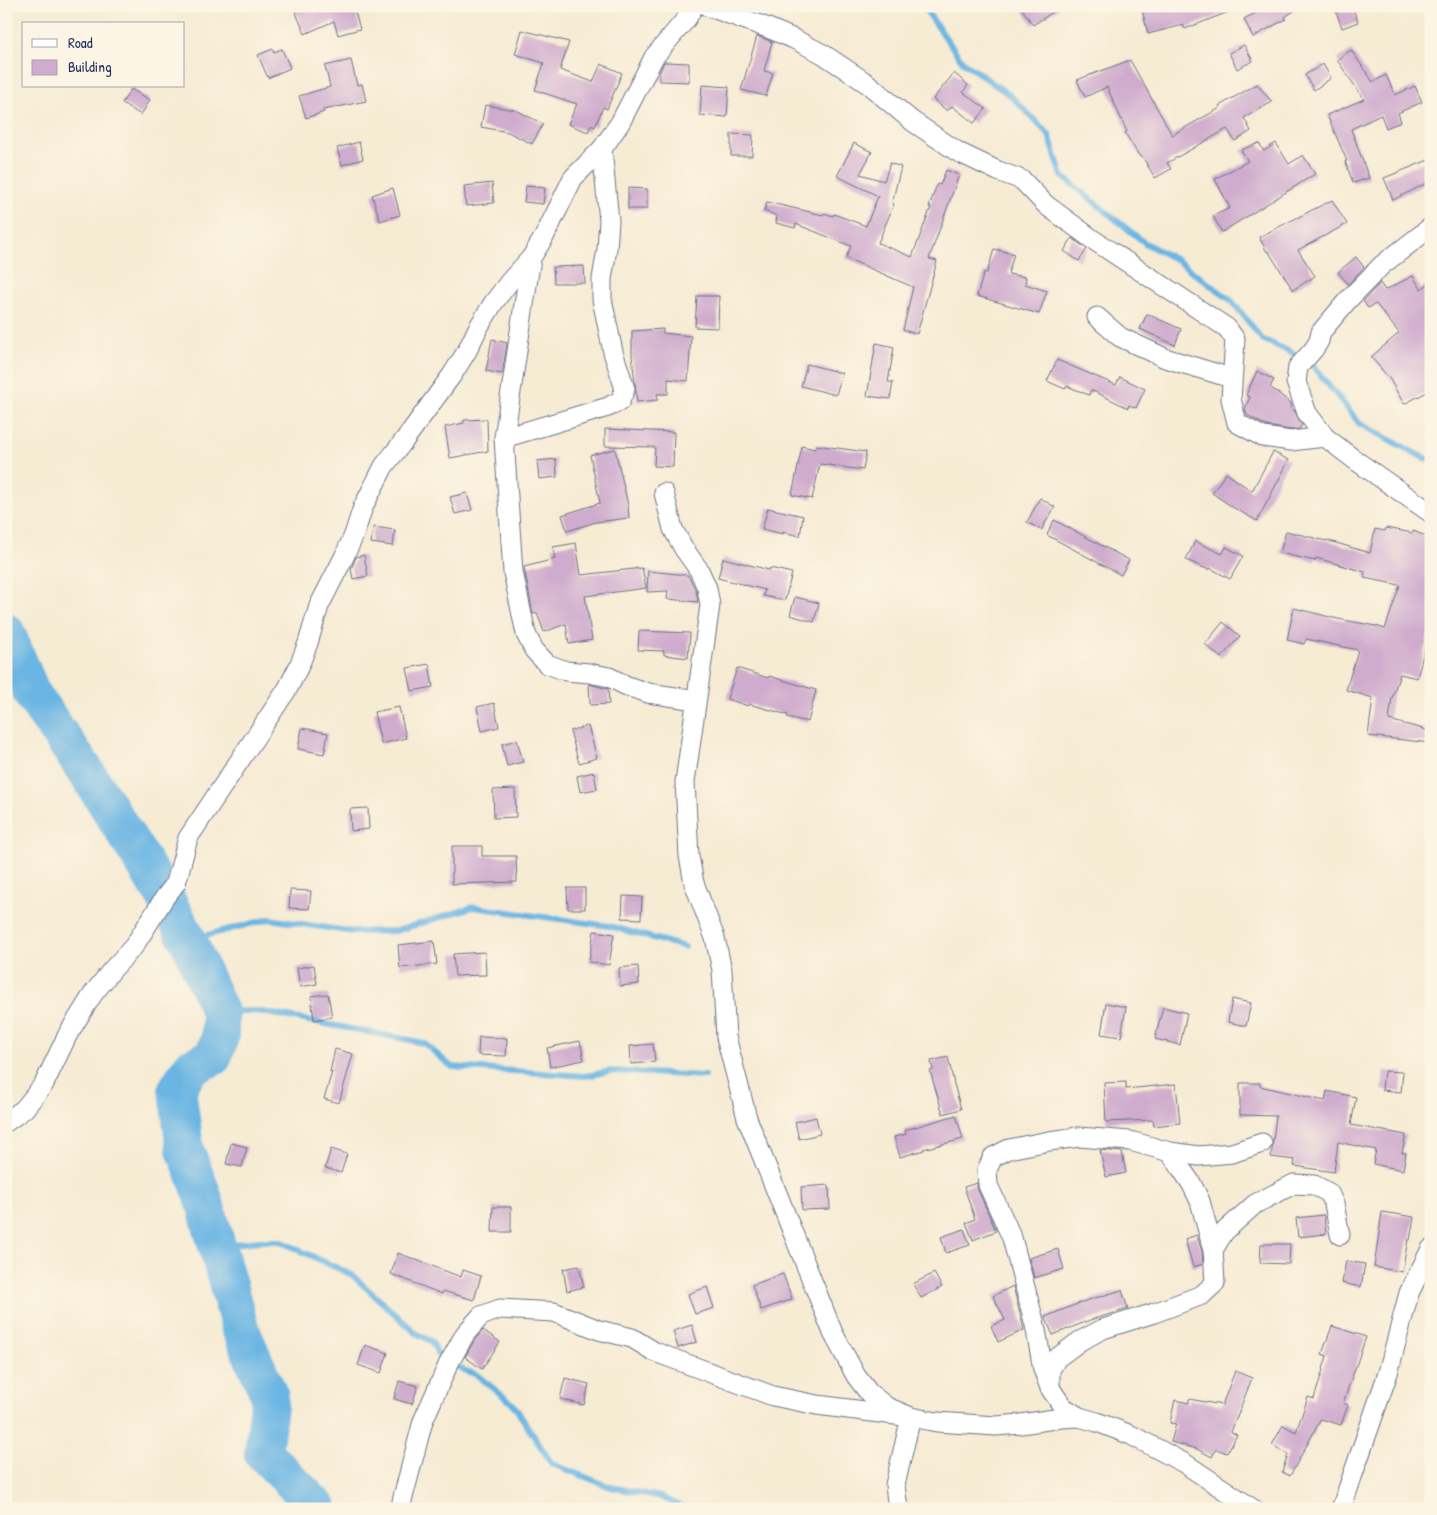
<svg xmlns="http://www.w3.org/2000/svg" width="1437" height="1515" font-family="'Patrick Hand',sans-serif">
<style>
.lines{fill:none;stroke-linecap:round;stroke-linejoin:round}
.stream{stroke:#6ab5e3;stroke-width:6}
.river{stroke:#6ab5e3;stroke-width:38}
.building{fill:#cfabcd}
.minor-casing{stroke:#687187;stroke-width:21}
.minor{stroke:#fff;stroke-width:19}
</style>
<rect width="100%" height="100%" fill="#fcf5e5"/>
<filter id="ink" filterUnits="userSpaceOnUse"><feTurbulence type="fractalNoise" baseFrequency=".02" numOctaves="2"/><feDisplacementMap in="SourceGraphic" scale="10" xChannelSelector="R" yChannelSelector="G"/><feConvolveMatrix kernelMatrix="1 2 1 2 8 2 1 2 1" color-interpolation-filters="sRGB"/></filter>
<filter id="wash" filterUnits="userSpaceOnUse"><feTurbulence type="fractalNoise" baseFrequency=".0096" numOctaves="4" result="noise"/><feDisplacementMap in="SourceGraphic" scale="20" xChannelSelector="R" yChannelSelector="G"/><feGaussianBlur stdDeviation="1.12" result="paint"/><feColorMatrix in="noise" values="0 0 0 0 0 0 0 0 0 0 0 0 0 0 0 0 0 1.4 0 .05"/><feComposite in="paint" operator="in"/></filter>
<g filter="url(#wash)">
<rect width="100%" height="100%" fill="#f6ebd3"/>
<g class="lines">
<g class="stream">
<path d="M 923,6 L 963,62 L 1011,96 L 1049,135 L 1062,176 L 1145,243 L 1178,261 L 1232,301 L 1262,339 L 1297,355 L 1310,362 L 1360,424 L 1424,458 L 1431,459"/>
<path d="M 188,940 L 269,919 L 354,932 L 396,931 L 473,907 L 609,926 L 685,947"/>
<path d="M 220,1012 L 257,1011 L 410,1040 L 425,1044 L 452,1067 L 585,1076 L 611,1071 L 705,1076"/>
<path d="M 217,1246 L 259,1241 L 280,1241 L 352,1275 L 416,1333 L 432,1342 L 441,1361 L 477,1375 L 513,1404 L 552,1464 L 611,1487 L 661,1497 L 686,1509"/>
</g>
<path class="river" d="M 6,632 L 32,694 L 89,776 L 165,897 L 188,940 L 220,1012 L 220,1037 L 213,1057 L 191,1067 L 177,1089 L 185,1149 L 203,1196 L 240,1328 L 270,1397 L 263,1453 L 319,1509"/>
</g>
<g id="blocks">
<g class="building">
<path d="M 293,6 L 369,6 L 355,12 L 360,29 L 338,35 L 334,21 L 305,34 Z"/>
<path d="M 1020,6 L 1062,6 L 1033,25 Z"/>
<path d="M 1141,6 L 1240,6 L 1241,7 L 1185,29 L 1183,25 L 1148,34 Z"/>
<path d="M 1269,6 L 1301,6 L 1285,17 L 1286,19 L 1253,37 L 1244,19 Z"/>
<path d="M 1334,6 L 1352,6 L 1358,22 L 1342,28 Z"/>
<path d="M 522,30 L 569,42 L 560,70 L 593,82 L 601,64 L 622,73 L 607,109 L 603,107 L 595,127 L 591,125 L 588,132 L 568,124 L 577,104 L 535,90 L 544,63 L 515,54 Z"/>
<path d="M 757,36 L 772,42 L 764,71 L 773,73 L 766,96 L 741,90 Z"/>
<path d="M 1244,45 L 1253,61 L 1237,69 L 1229,53 Z"/>
<path d="M 273,49 L 274,52 L 282,49 L 290,68 L 268,78 L 258,55 Z"/>
<path d="M 1351,50 L 1373,82 L 1386,75 L 1395,95 L 1415,86 L 1422,102 L 1398,113 L 1401,122 L 1386,128 L 1381,115 L 1351,129 L 1369,178 L 1353,183 L 1345,161 L 1347,161 L 1327,115 L 1364,99 L 1337,60 Z"/>
<path d="M 351,60 L 357,85 L 362,84 L 366,101 L 323,110 L 324,112 L 306,118 L 299,96 L 330,87 L 325,66 Z"/>
<path d="M 1130,60 L 1172,135 L 1220,108 L 1219,106 L 1257,84 L 1272,102 L 1244,118 L 1251,131 L 1235,141 L 1227,129 L 1167,163 L 1171,169 L 1155,178 L 1142,156 L 1140,157 L 1125,133 L 1127,132 L 1107,87 L 1085,97 L 1077,80 Z"/>
<path d="M 664,62 L 689,63 L 689,82 L 659,81 L 659,73 Z"/>
<path d="M 1323,64 L 1331,78 L 1314,90 L 1305,75 Z"/>
<path d="M 954,73 L 968,85 L 963,92 L 986,109 L 974,123 L 952,106 L 947,111 L 933,99 Z"/>
<path d="M 702,85 L 729,87 L 727,117 L 700,115 Z"/>
<path d="M 131,89 L 150,100 L 141,115 L 122,103 Z"/>
<path d="M 485,105 L 516,110 L 543,124 L 532,144 L 508,132 L 481,127 Z"/>
<path d="M 731,134 L 753,135 L 752,156 L 731,156 Z"/>
<path d="M 359,142 L 363,159 L 342,165 L 337,148 Z"/>
<path d="M 854,143 L 872,152 L 860,174 L 884,181 L 890,163 L 901,167 L 892,203 L 894,204 L 878,243 L 912,257 L 931,207 L 929,207 L 937,184 L 940,185 L 946,170 L 959,175 L 929,259 L 937,261 L 917,334 L 903,330 L 913,287 L 846,258 L 851,246 L 796,224 L 795,228 L 776,223 L 777,216 L 764,211 L 767,202 L 823,215 L 824,213 L 833,216 L 834,214 L 866,226 L 878,196 L 837,176 Z"/>
<path d="M 1259,143 L 1264,151 L 1276,143 L 1289,164 L 1303,155 L 1315,174 L 1222,232 L 1213,216 L 1230,208 L 1215,179 L 1248,161 L 1241,150 Z"/>
<path d="M 1431,159 L 1431,181 L 1393,200 L 1384,178 Z"/>
<path d="M 492,183 L 494,203 L 466,206 L 464,186 Z"/>
<path d="M 526,186 L 545,188 L 543,204 L 524,202 Z"/>
<path d="M 393,188 L 400,215 L 380,221 L 372,195 Z"/>
<path d="M 628,188 L 647,189 L 647,209 L 628,209 Z"/>
<path d="M 1332,200 L 1347,224 L 1298,250 L 1315,276 L 1293,290 L 1268,251 L 1267,252 L 1259,237 Z"/>
<path d="M 1072,238 L 1087,249 L 1079,261 L 1064,251 Z"/>
<path d="M 994,249 L 1014,254 L 1008,274 L 1026,277 L 1025,284 L 1047,291 L 1039,314 L 977,296 L 984,272 L 987,273 Z"/>
<path d="M 1356,257 L 1364,267 L 1348,284 L 1338,272 Z"/>
<path d="M 584,266 L 585,283 L 554,283 L 553,267 Z"/>
<path d="M 1413,276 L 1421,289 L 1431,282 L 1431,390 L 1404,404 L 1389,378 L 1371,357 L 1399,333 L 1376,304 L 1368,308 L 1363,301 L 1380,283 L 1385,290 Z"/>
<path d="M 697,296 L 719,296 L 718,328 L 695,327 Z"/>
<path d="M 1147,314 L 1181,329 L 1175,345 L 1140,329 Z"/>
<path d="M 663,329 L 663,333 L 691,336 L 688,381 L 668,379 L 668,394 L 657,394 L 658,400 L 637,402 L 632,356 L 632,331 Z"/>
<path d="M 492,339 L 507,343 L 502,374 L 486,371 Z"/>
<path d="M 876,343 L 894,347 L 888,382 L 893,382 L 890,399 L 867,396 Z"/>
<path d="M 1057,360 L 1116,385 L 1120,377 L 1145,389 L 1136,408 L 1129,405 L 1128,408 L 1091,390 L 1089,395 L 1067,386 L 1065,389 L 1047,381 Z"/>
<path d="M 807,364 L 842,373 L 836,395 L 801,386 Z"/>
<path d="M 1257,371 L 1274,380 L 1270,387 L 1291,403 L 1292,405 L 1290,408 L 1295,411 L 1302,425 L 1299,429 L 1291,430 L 1267,426 L 1247,415 L 1245,409 L 1250,397 L 1246,395 Z"/>
<path d="M 487,419 L 488,451 L 450,458 L 445,427 L 464,423 L 464,420 Z"/>
<path d="M 605,429 L 674,432 L 673,467 L 654,466 L 655,447 L 605,446 Z"/>
<path d="M 816,445 L 866,452 L 863,470 L 820,464 L 812,499 L 792,495 L 802,446 L 815,449 Z"/>
<path d="M 615,449 L 628,505 L 629,518 L 596,522 L 567,531 L 562,515 L 600,503 L 590,455 Z"/>
<path d="M 1273,452 L 1289,460 L 1257,521 L 1234,508 L 1212,493 L 1226,473 L 1252,491 Z"/>
<path d="M 556,459 L 557,477 L 539,479 L 537,461 Z"/>
<path d="M 467,493 L 472,510 L 455,514 L 450,497 Z"/>
<path d="M 1040,498 L 1055,507 L 1041,530 L 1027,522 Z"/>
<path d="M 768,508 L 803,516 L 800,536 L 783,532 L 783,534 L 762,529 Z"/>
<path d="M 1054,520 L 1129,560 L 1121,575 L 1047,535 Z"/>
<path d="M 373,527 L 395,530 L 393,546 L 371,543 Z"/>
<path d="M 1386,528 L 1413,533 L 1413,531 L 1431,538 L 1431,625 L 1417,678 L 1400,674 L 1392,698 L 1389,720 L 1431,731 L 1431,743 L 1368,736 L 1373,698 L 1346,690 L 1358,650 L 1306,639 L 1304,644 L 1287,640 L 1294,608 L 1338,619 L 1376,626 L 1385,629 L 1400,585 L 1364,578 L 1365,572 L 1316,558 L 1315,561 L 1280,553 L 1286,531 L 1326,541 L 1326,540 L 1370,553 L 1375,529 L 1385,531 Z"/>
<path d="M 1195,541 L 1222,554 L 1226,547 L 1243,556 L 1230,579 L 1210,568 L 1209,570 L 1186,560 Z"/>
<path d="M 576,543 L 581,575 L 642,568 L 646,588 L 585,596 L 592,640 L 569,644 L 566,624 L 544,632 L 537,613 L 533,614 L 524,567 L 555,559 L 553,547 Z"/>
<path d="M 364,555 L 368,576 L 353,579 L 351,569 L 356,557 Z"/>
<path d="M 723,558 L 769,570 L 770,568 L 792,573 L 785,600 L 763,596 L 765,590 L 718,578 Z"/>
<path d="M 648,571 L 688,575 L 696,591 L 698,602 L 667,599 L 668,591 L 647,592 Z"/>
<path d="M 795,597 L 819,603 L 814,622 L 790,615 Z"/>
<path d="M 1223,622 L 1240,636 L 1221,658 L 1205,644 Z"/>
<path d="M 639,631 L 690,633 L 688,658 L 664,655 L 664,651 L 638,650 Z"/>
<path d="M 429,664 L 433,687 L 412,691 L 407,668 Z"/>
<path d="M 737,668 L 768,678 L 769,676 L 816,690 L 808,722 L 787,717 L 788,715 L 749,704 L 748,706 L 727,699 Z"/>
<path d="M 589,684 L 608,689 L 609,704 L 590,705 Z"/>
<path d="M 494,703 L 499,727 L 482,731 L 477,707 Z"/>
<path d="M 399,707 L 406,738 L 381,744 L 374,712 Z"/>
<path d="M 588,726 L 597,758 L 579,763 L 570,731 Z"/>
<path d="M 302,728 L 328,733 L 324,754 L 298,749 Z"/>
<path d="M 517,740 L 523,762 L 507,766 L 502,744 Z"/>
<path d="M 594,772 L 597,789 L 580,792 L 577,776 Z"/>
<path d="M 515,789 L 516,817 L 494,818 L 493,790 Z"/>
<path d="M 368,808 L 369,829 L 351,831 L 350,809 Z"/>
<path d="M 452,846 L 482,846 L 482,856 L 516,856 L 517,882 L 452,884 Z"/>
<path d="M 567,888 L 585,888 L 585,909 L 568,909 Z"/>
<path d="M 290,890 L 311,891 L 309,909 L 289,908 Z"/>
<path d="M 623,896 L 642,897 L 641,919 L 622,918 Z"/>
<path d="M 594,931 L 614,934 L 609,965 L 589,962 Z"/>
<path d="M 434,941 L 437,964 L 400,968 L 398,945 Z"/>
<path d="M 485,952 L 486,975 L 455,976 L 453,954 Z"/>
<path d="M 314,965 L 317,984 L 300,987 L 297,968 Z"/>
<path d="M 638,966 L 639,984 L 620,986 L 619,968 Z"/>
<path d="M 328,994 L 332,1017 L 314,1020 L 311,996 Z"/>
<path d="M 1232,999 L 1251,1003 L 1246,1026 L 1228,1022 Z"/>
<path d="M 1106,1003 L 1126,1007 L 1121,1037 L 1101,1034 Z"/>
<path d="M 1163,1007 L 1187,1013 L 1180,1045 L 1155,1039 Z"/>
<path d="M 479,1037 L 507,1038 L 506,1056 L 478,1055 Z"/>
<path d="M 580,1041 L 584,1060 L 550,1067 L 547,1048 Z"/>
<path d="M 653,1044 L 655,1062 L 631,1064 L 630,1046 Z"/>
<path d="M 335,1049 L 353,1054 L 339,1103 L 324,1099 L 332,1072 L 330,1072 Z"/>
<path d="M 948,1057 L 954,1084 L 961,1109 L 943,1114 L 930,1071 L 933,1070 L 931,1061 Z"/>
<path d="M 1384,1071 L 1403,1072 L 1401,1092 L 1382,1090 Z"/>
<path d="M 1126,1082 L 1126,1089 L 1176,1084 L 1180,1123 L 1154,1126 L 1153,1120 L 1106,1122 L 1104,1083 Z"/>
<path d="M 1240,1083 L 1260,1083 L 1260,1086 L 1325,1101 L 1327,1091 L 1356,1097 L 1351,1125 L 1406,1135 L 1402,1153 L 1406,1153 L 1403,1170 L 1373,1164 L 1376,1150 L 1338,1142 L 1334,1172 L 1294,1166 L 1295,1160 L 1271,1157 L 1276,1116 L 1240,1115 Z"/>
<path d="M 956,1115 L 963,1139 L 923,1149 L 924,1150 L 900,1157 L 894,1137 L 906,1134 L 905,1130 Z"/>
<path d="M 816,1117 L 820,1134 L 799,1139 L 795,1122 Z"/>
<path d="M 231,1143 L 247,1147 L 242,1167 L 226,1164 Z"/>
<path d="M 331,1149 L 347,1154 L 341,1173 L 325,1168 Z"/>
<path d="M 1100,1150 L 1122,1152 L 1126,1173 L 1106,1177 Z"/>
<path d="M 977,1183 L 978,1190 L 996,1231 L 973,1240 L 966,1223 L 975,1219 L 964,1187 Z"/>
<path d="M 829,1185 L 830,1209 L 802,1210 L 801,1187 Z"/>
<path d="M 493,1207 L 511,1207 L 511,1232 L 492,1232 Z"/>
<path d="M 1382,1212 L 1414,1217 L 1410,1240 L 1408,1240 L 1402,1272 L 1374,1267 Z"/>
<path d="M 1324,1215 L 1326,1234 L 1298,1237 L 1296,1218 Z"/>
<path d="M 964,1229 L 970,1245 L 946,1253 L 941,1237 Z"/>
<path d="M 1197,1235 L 1202,1252 L 1203,1264 L 1193,1267 L 1185,1239 Z"/>
<path d="M 1261,1244 L 1290,1244 L 1289,1264 L 1260,1263 Z"/>
<path d="M 1058,1249 L 1064,1269 L 1034,1278 L 1029,1258 Z"/>
<path d="M 398,1253 L 461,1277 L 463,1270 L 481,1276 L 474,1300 L 443,1291 L 442,1294 L 391,1274 Z"/>
<path d="M 1346,1261 L 1365,1264 L 1361,1287 L 1342,1283 Z"/>
<path d="M 579,1266 L 584,1287 L 567,1291 L 563,1269 Z"/>
<path d="M 934,1273 L 942,1287 L 921,1298 L 913,1284 Z"/>
<path d="M 783,1274 L 792,1299 L 761,1310 L 752,1285 Z"/>
<path d="M 1013,1286 L 1024,1330 L 998,1342 L 991,1326 L 1005,1320 L 993,1296 Z"/>
<path d="M 707,1287 L 714,1308 L 695,1314 L 688,1294 Z"/>
<path d="M 1122,1290 L 1128,1309 L 1090,1320 L 1053,1335 L 1045,1317 L 1082,1302 Z"/>
<path d="M 692,1325 L 697,1342 L 678,1348 L 673,1331 Z"/>
<path d="M 1332,1326 L 1366,1337 L 1343,1403 L 1348,1405 L 1341,1425 L 1321,1419 L 1290,1476 L 1282,1472 L 1288,1454 L 1272,1445 L 1283,1425 L 1296,1432 L 1308,1397 L 1314,1399 L 1327,1356 L 1322,1354 Z"/>
<path d="M 483,1330 L 500,1342 L 482,1369 L 465,1357 L 474,1341 Z"/>
<path d="M 365,1345 L 388,1353 L 381,1373 L 358,1365 Z"/>
<path d="M 1235,1371 L 1252,1378 L 1231,1432 L 1237,1435 L 1227,1453 L 1216,1449 L 1212,1457 L 1197,1449 L 1171,1442 L 1176,1424 L 1170,1423 L 1175,1400 L 1189,1403 L 1189,1399 L 1222,1405 Z"/>
<path d="M 565,1378 L 589,1384 L 584,1405 L 560,1399 Z"/>
<path d="M 399,1381 L 418,1386 L 412,1404 L 394,1399 Z"/>
</g>
</g>
</g>
<g filter="url(#ink)">
<use href="#blocks" fill-opacity="0" stroke="#687187" stroke-width="1"/>
<g class="lines">
<defs>
<g id="minor">
<path d="M 707,6 L 768,28 L 794,39 L 823,54 L 868,84 L 912,121 L 958,152 L 998,171 L 1022,180 L 1046,205 L 1092,239 L 1227,328 L 1235,339 L 1231,399 L 1237,423 L 1263,437 L 1291,441 L 1325,437"/>
<path d="M 1431,227 L 1382,265 L 1347,301 L 1321,332 L 1319,341 L 1314,349 L 1298,367 L 1296,382 L 1307,413 L 1325,437 L 1355,460 L 1431,513"/>
<path d="M 531,258 L 504,438 L 513,572 L 526,634 L 534,650 L 547,664 L 566,671 L 589,673 L 609,677 L 627,686 L 648,693 L 696,700"/>
<path d="M 1097,317 L 1120,337 L 1165,358 L 1231,378"/>
<path d="M 504,438 L 608,407 L 620,401 L 625,389 L 613,352 L 602,299 L 602,279 L 607,249 L 609,221 L 602,149"/>
<path d="M 664,493 L 673,529 L 684,549 L 699,570 L 707,588 L 710,605 L 685,782 L 689,856 L 694,883 L 715,938 L 722,970 L 726,1037 L 747,1118 L 833,1333 L 856,1376 L 869,1393 L 887,1407 L 911,1417 L 937,1422 L 996,1426 L 1021,1424 L 1061,1418 L 1079,1417 L 1097,1422 L 1131,1435 L 1184,1463 L 1253,1509"/>
<path d="M 6,1122 L 24,1109 L 44,1084 L 68,1034 L 93,994 L 112,970 L 134,946 L 165,897 L 176,883 L 188,838 L 288,688 L 299,666 L 308,643 L 319,606 L 344,557 L 354,535 L 363,507 L 384,466 L 403,442 L 452,375 L 467,351 L 478,328 L 494,302 L 510,281 L 531,258 L 544,237 L 573,178 L 602,149 L 620,123 L 654,57 L 687,18 L 694,6"/>
<path d="M 1170,1152 L 1191,1183 L 1200,1201 L 1213,1250"/>
<path d="M 1050,1386 L 1050,1370 L 1057,1358 L 1080,1341 L 1103,1329 L 1154,1313 L 1202,1295 L 1215,1283 L 1213,1250 L 1224,1232 L 1255,1204 L 1294,1184 L 1314,1185 L 1329,1193 L 1334,1204 L 1340,1235"/>
<path d="M 1079,1417 L 1063,1407 L 1050,1388 L 1043,1369 L 1035,1325 L 1012,1238 L 988,1185 L 987,1170 L 993,1157 L 1009,1149 L 1049,1141 L 1079,1137 L 1130,1141 L 1170,1152 L 1199,1156 L 1232,1153 L 1262,1143"/>
<path d="M 402,1501 L 423,1421 L 448,1365 L 465,1334 L 481,1316 L 500,1309 L 554,1312 L 599,1330 L 632,1338 L 655,1352 L 773,1396 L 817,1405 L 911,1417 L 895,1485 L 898,1509"/>
<path d="M 1341,1509 L 1388,1373 L 1409,1293 L 1431,1249"/>
</g>
</defs>
<use href="#minor" class="minor-casing"/>
<use href="#minor" class="minor"/>
</g>
</g>
<rect width="1437" height="1515" fill="none" stroke="#fcf5e5" stroke-width="25"/>
<rect x="22" y="22" width="162" height="65" fill="#fcf5e5" stroke="#a2a6af"/>
<rect x="32" y="39" width="25" height="8" fill="#ffffff" stroke="#a2a6af"/>
<text x="68" y="48" font-size="15" fill="#1b2f5e">Road</text>
<rect x="32" y="60" width="25" height="15" fill="#cfabcd" stroke="#a2a6af"/>
<text x="68" y="72" font-size="15" fill="#1b2f5e">Building</text>
</svg>
